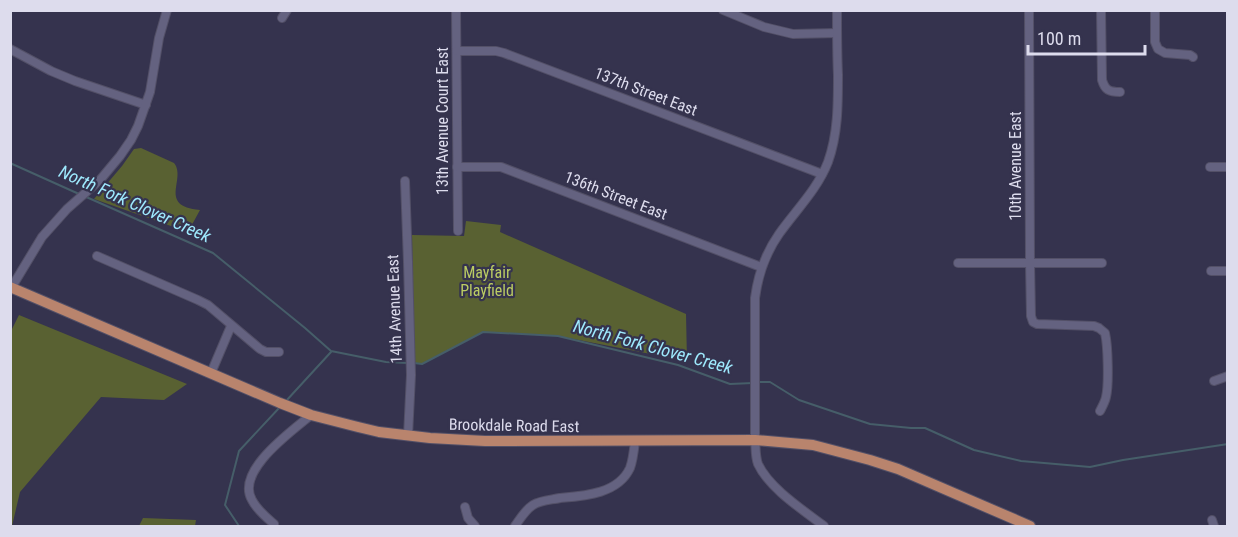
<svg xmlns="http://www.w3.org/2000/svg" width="1238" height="537" font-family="'Roboto Condensed',sans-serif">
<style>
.green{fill:#596132}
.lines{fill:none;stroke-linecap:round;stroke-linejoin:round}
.stream{stroke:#465e69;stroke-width:2}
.minor-casing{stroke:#535067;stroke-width:10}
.major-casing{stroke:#535067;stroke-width:12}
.minor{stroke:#646280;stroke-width:8}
.major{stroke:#b9846d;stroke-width:10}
.labels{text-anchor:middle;stroke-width:4.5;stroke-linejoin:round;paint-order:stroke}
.street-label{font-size:16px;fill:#dddced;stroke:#35334e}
.park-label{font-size:16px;fill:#bbcc63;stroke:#35334e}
.water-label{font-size:18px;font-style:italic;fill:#9ee9fd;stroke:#35334e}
</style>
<rect width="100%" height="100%" fill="#35334e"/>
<g class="green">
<path d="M 141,148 L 174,163 C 187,179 157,206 200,210 L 188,232 L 94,199 L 122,166 L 134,149 Z"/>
<path d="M 466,221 L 501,225 L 500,232 L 686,314 L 687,361 L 558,336 L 483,332 L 422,364 L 414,363 L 412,235 L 464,236 Z"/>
<path d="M 19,315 L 187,384 L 164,400 L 101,397 L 20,492 L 12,526 L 11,526 L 10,333 Z"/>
<path d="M 143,518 L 196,520 L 195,526 L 139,526 Z"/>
</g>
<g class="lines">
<g class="stream">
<path d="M 10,163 L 79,194"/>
<path d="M 84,196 L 213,253 L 305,328 L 331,351 L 386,362 L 408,363"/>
<path d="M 414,363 L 422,364 L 483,332 L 558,336 L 678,365 L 730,384 L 753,383"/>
<path d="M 759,382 L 770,382 L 799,400 L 870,424 L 911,428 L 925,428 L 974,450 L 1021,461 L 1090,467 L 1123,460 L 1228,444"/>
<path d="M 286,401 L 331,352"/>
<path d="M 239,526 L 225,505 L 239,451 L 280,407"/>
</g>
<defs>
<g id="minor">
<path d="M 456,10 L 458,231"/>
<path d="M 723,10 L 764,27 L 793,34 L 837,33"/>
<path d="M 1029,10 L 1030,263 L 1031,316 L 1033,322 L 1037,324 L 1094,326 L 1099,328 L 1105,333 C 1108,346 1109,385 1106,397 C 1105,402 1102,407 1100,411"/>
<path d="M 1101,10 L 1102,80 C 1105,90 1109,92 1120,92"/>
<path d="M 1155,10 L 1155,42 L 1158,49 L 1165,53 L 1190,55 L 1193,57"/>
<path d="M 282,18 L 287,10"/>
<path d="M 10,49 L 51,71 L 75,81 L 146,105"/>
<path d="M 457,51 L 496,51 L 504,53 L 822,174"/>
<path d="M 457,167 L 501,167 L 761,267"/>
<path d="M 1210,167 L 1228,167"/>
<path d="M 405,181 L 408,262 L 411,375 L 408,436"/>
<path d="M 97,256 L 198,300 L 208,305 L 260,349 L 266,352 L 279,352"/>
<path d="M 958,263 L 1102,263"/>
<path d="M 1211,271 L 1228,271"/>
<path d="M 10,290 L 42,237 L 67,209 L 100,180 L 120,156 L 131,140 L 138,126 L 150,92 L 159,38 L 167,10"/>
<path d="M 211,373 L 231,326"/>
<path d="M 1214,381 L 1228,376"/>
<path d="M 465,507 L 468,518 L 475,526"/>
<path d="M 1212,520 L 1214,526"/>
<path d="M 274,524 C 266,517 257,510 252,500 C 235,471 292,431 311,415"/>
<path d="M 515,526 C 520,519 525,510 533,505 C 541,500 551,500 560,498 C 584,496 618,494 630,468 C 633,460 634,450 635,441"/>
<path d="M 824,526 C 803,510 769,488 758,464 C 755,456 756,448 755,440 L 755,298 C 758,275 765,254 779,234 C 796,210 817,190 828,162 C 838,134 838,105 838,75 C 837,54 837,32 837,10"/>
</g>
<path id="major" d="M 10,287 L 280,403 L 311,415 L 358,427 L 379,432 L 430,438 L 485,441 L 755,440 L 813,445 L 870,460 L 898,469 L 1030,526"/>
</defs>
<use href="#minor" class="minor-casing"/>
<use href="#major" class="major-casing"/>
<use href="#minor" class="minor"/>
<use href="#major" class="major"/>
</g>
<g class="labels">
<g class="street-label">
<text transform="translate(646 91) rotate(21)" y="6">137th Street East</text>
<text transform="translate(442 121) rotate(-90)" y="6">13th Avenue Court East</text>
<text transform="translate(1015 166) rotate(-90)" y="6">10th Avenue East</text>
<text transform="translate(616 195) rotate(21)" y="6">136th Street East</text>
<text transform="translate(394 309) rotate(-92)" y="6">14th Avenue East</text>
<text transform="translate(514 425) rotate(1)" y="6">Brookdale Road East</text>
</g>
<g class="park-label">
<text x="487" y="278">Mayfair<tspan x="487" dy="18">Playfield</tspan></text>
</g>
<g class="water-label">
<text transform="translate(135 204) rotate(24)" y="6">North Fork Clover Creek</text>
<text transform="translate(653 347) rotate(15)" y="6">North Fork Clover Creek</text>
</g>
</g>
<rect width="1238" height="537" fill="none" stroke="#dddced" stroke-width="24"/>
<path d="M1028 45v9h117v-9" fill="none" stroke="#dddced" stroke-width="3"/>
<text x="1037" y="45" font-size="18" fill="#dddced" stroke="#35334e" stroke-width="4.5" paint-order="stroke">100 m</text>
</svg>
